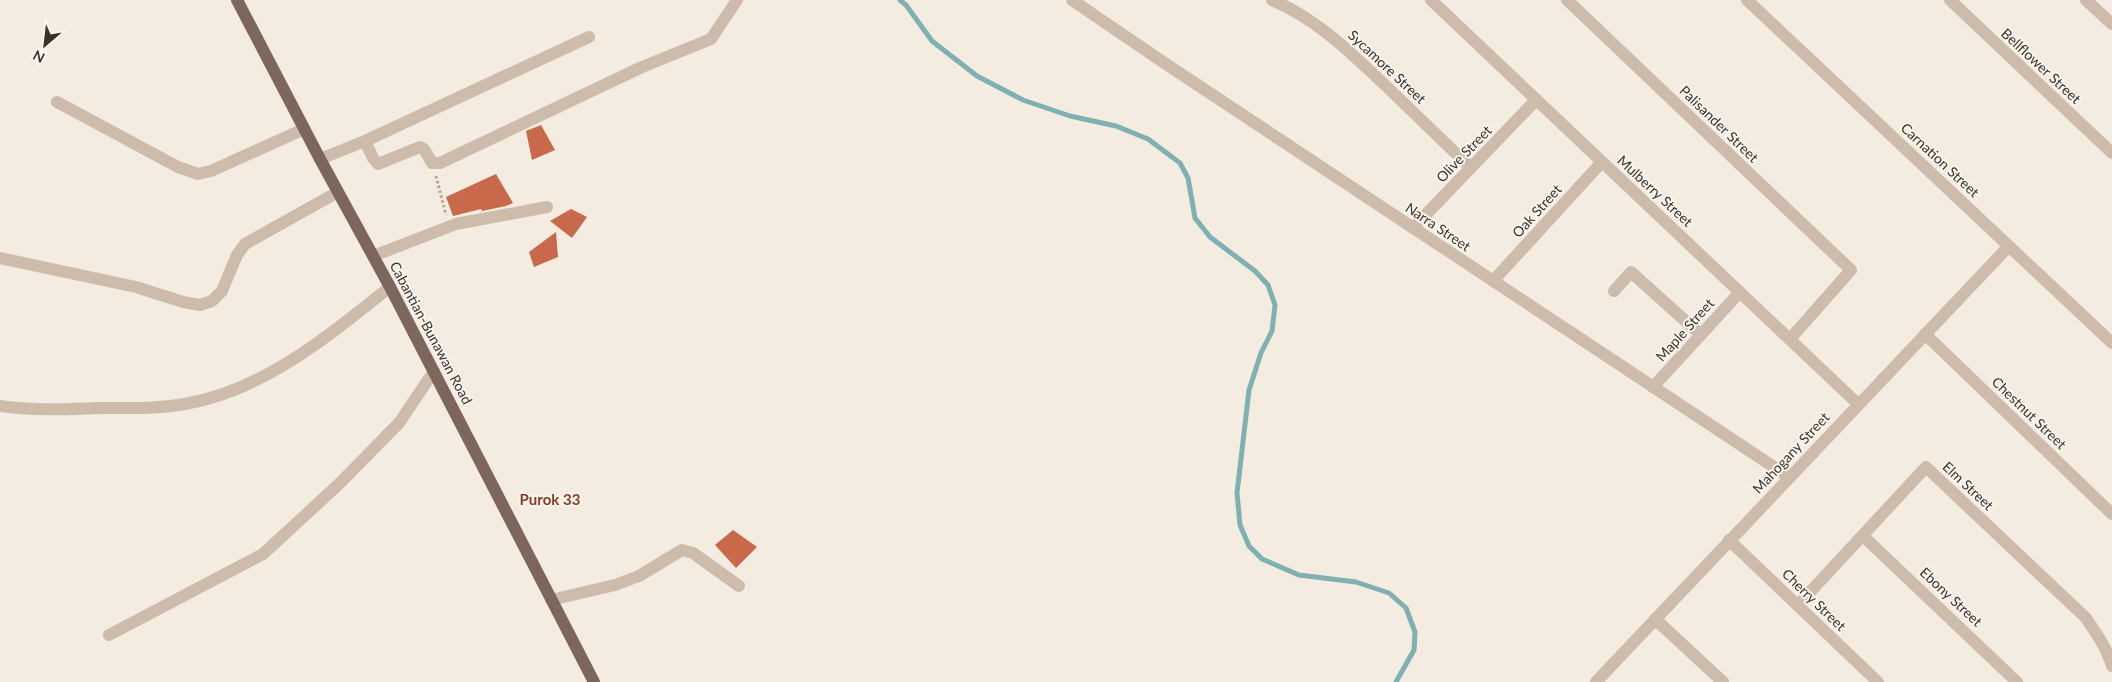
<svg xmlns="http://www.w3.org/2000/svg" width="2112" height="682" font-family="Lato,sans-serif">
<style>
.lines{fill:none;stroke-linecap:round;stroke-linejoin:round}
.stream{stroke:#7fb0b2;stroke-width:5}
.building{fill:#c8694b}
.path{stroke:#b9a596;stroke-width:3;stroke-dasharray:2.5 2.5;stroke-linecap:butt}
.minor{stroke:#cdbbac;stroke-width:12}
.major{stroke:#7d675c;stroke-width:12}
.labels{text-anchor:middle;stroke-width:4;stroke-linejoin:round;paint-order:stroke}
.street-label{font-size:14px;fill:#3b302b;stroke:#fbf5ee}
.neighbourhood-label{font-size:15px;font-weight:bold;fill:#8c3b22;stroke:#fbf5ee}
</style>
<rect width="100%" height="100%" fill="#f4ebe1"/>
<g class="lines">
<path class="stream" d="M 900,0 L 906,5 L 932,41 L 977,76 L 1023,100 L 1070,116 L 1116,126 L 1148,139 L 1180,163 L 1188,178 L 1195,218 L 1210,237 L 1255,271 L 1268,285 L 1275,305 L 1272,331 L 1261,353 L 1249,390 L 1237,493 L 1240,525 L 1249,546 L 1262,559 L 1299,575 L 1356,582 L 1389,593 L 1406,608 L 1415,632 L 1414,650 L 1396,682"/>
</g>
<g class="building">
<path d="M 541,125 L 555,150 L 532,160 L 526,131 Z"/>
<path d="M 496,174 L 513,203 L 506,206 L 482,211 L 481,209 L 453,216 L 446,197 Z"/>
<path d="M 571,209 L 587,217 L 572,238 L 550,221 Z"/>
<path d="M 556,232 L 558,257 L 534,267 L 529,252 Z"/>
<path d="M 733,530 L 757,547 L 736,568 L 715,545 Z"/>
</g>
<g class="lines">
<path class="path" d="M 436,176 L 446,215"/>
<g class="minor">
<path d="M 1072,0 L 1163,62 L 1789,477"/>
<path d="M 1272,0 C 1317,19 1350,52 1385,85 C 1414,113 1442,140 1471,168"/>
<path d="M 1431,0 L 1858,404"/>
<path d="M 1567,0 L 1851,270 L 1790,339"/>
<path d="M 1747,0 L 2112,343"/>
<path d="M 1950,0 L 2112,153"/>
<path d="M 2086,0 L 2112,24"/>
<path d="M 57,102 L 178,167 L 198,174 L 211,171 L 304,129"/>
<path d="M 365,141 L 373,158 L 378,164 L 420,147 L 424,149 L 432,163 L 440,163 L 642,67 L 711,39 L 737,0"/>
<path d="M 320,159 L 365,141 L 589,37"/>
<path d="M 1413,228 L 1536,100"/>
<path d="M 373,256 L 456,224 L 547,207"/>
<path d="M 0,258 L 136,287 L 183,302 L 200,305 L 212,301 L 222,291 L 237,255 L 245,244 L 338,192"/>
<path d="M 1493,281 L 1602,162"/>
<path d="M 1614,291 L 1631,272 L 1701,335"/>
<path d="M 1925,334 L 2112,514"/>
<path d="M 1653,387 L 1740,292"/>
<path d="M 0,406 C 32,411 66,409 98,408 C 127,408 157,409 185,404 C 265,390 328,336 390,287"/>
<path d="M 1863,536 L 2017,682"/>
<path d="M 1729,540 L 1878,682"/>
<path d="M 551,600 L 615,585 L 639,576 L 682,550 L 693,553 L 739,586"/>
<path d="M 1798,605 L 1926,467 L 2086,618 C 2096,633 2107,648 2112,666"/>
<path d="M 1655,619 L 1723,682"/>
<path d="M 109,635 L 263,554 L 339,484 L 399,423 L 434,371"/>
<path d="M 1596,682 L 2009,246"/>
</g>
<path class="major" d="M 237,0 L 320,159 L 390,287 L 594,682"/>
</g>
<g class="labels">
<g class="street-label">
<text transform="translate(2041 66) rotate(43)" y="5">Bellflower Street</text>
<text transform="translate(1387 67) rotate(43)" y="5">Sycamore Street</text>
<text transform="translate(1719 124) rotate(44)" y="5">Palisander Street</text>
<text transform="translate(1464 154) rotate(-46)" y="5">Olive Street</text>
<text transform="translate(1940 160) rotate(43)" y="5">Carnation Street</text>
<text transform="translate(1655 191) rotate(43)" y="5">Mulberry Street</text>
<text transform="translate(1537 211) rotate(-48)" y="5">Oak Street</text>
<text transform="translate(1438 227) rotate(34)" y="5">Narra Street</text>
<text transform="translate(1685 330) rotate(-48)" y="5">Maple Street</text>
<text transform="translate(431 333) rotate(62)" y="5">Cabantian-Bunawan Road</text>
<text transform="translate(2029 413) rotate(44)" y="5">Chestnut Street</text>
<text transform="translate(1791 453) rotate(-47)" y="5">Mahogany Street</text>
<text transform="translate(1968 486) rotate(43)" y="5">Elm Street</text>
<text transform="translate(1951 597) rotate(43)" y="5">Ebony Street</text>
<text transform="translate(1814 600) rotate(44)" y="5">Cherry Street</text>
</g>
<g class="neighbourhood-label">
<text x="550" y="505">Purok 33</text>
</g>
</g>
<g transform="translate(45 45) rotate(208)" stroke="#fbf5ee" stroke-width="4" paint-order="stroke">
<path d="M0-4L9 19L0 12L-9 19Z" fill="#3b302b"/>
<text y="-8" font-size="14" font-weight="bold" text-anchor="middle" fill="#3b302b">N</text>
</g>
</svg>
